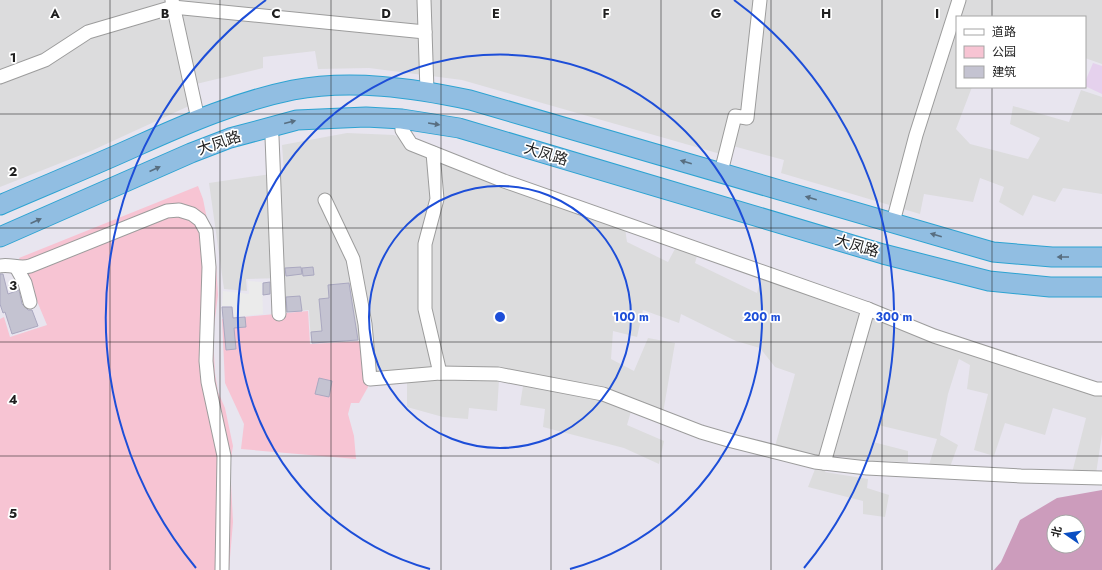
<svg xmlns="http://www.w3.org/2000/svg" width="1102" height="570" font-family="Jost,'Noto Sans SC',sans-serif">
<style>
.residential{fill:#dcdcdd}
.farmland{fill:#e5d1ed}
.forest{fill:#cc9cbc;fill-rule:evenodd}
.park{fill:#f7c4d3}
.parking{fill:#ebebeb}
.building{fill:#c4c3d1;stroke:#aaa8c0}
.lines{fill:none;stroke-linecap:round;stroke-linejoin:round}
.minor-casing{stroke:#9c9c9c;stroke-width:15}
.highway-casing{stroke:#2da3d2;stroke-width:21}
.minor{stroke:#fff;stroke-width:13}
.highway{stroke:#91bee2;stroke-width:19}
.oneway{fill:#586e80}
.grid{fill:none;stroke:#1f1f1f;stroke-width:1;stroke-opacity:0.55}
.ring{fill:none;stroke:#1d4ed8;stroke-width:2}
.labels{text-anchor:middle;stroke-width:3.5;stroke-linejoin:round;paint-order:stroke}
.street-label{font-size:15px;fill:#1f1f1f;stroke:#fff}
.grid-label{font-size:13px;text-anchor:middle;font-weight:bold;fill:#1f1f1f;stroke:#fff;stroke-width:3.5;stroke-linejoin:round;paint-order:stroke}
.centre{fill:#1d4ed8;stroke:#fff;stroke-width:2}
.ring-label{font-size:12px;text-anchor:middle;font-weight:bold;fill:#1d4ed8;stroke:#fff;stroke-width:3.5;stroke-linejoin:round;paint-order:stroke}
</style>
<rect width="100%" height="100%" fill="#e8e5ef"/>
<g class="residential">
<path d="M 0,0 L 1102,0 L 1102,64 L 1085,58 L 1085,17 L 957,17 L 957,87 L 972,87 L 956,129 L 970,144 L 1028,159 L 1040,138 L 1010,124 L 1013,106 L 1069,122 L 1081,90 L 1102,97 L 1102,194 L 1063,188 L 1055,202 L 1033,195 L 1023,216 L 999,202 L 1004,187 L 980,178 L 973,202 L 924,194 L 920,214 L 781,173 L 784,160 L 733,146 L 731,157 L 462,80 L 369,68 L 318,69 L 315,51 L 263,57 L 263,68 L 196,84 L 202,100 L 91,151 L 0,187 Z"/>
<path d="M 347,133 L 394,135 L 438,160 L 625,228 L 627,242 L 668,262 L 677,245 L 698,252 L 695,263 L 757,293 L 761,277 L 913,334 L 1049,381 L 1102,396 L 1102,434 L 1096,474 L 1072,473 L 1086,418 L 1053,408 L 1045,435 L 1005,423 L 994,456 L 974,450 L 988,394 L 967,389 L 970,365 L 959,359 L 948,394 L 940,435 L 958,445 L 950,467 L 929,465 L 937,439 L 878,425 L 873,442 L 908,451 L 908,462 L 866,461 L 831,455 L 825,472 L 868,479 L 867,488 L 889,495 L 885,517 L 863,514 L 863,501 L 808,487 L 819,459 L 774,450 L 795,374 L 775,367 L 760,348 L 736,341 L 681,314 L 679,323 L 643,310 L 637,337 L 613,331 L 611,359 L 634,371 L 648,338 L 675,343 L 662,419 L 632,408 L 627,425 L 664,441 L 659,464 L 624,448 L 543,427 L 545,409 L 520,405 L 523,386 L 499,380 L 497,411 L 469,408 L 468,419 L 443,417 L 407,407 L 407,374 L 371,377 L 369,340 L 311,343 L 309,310 L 286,312 L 284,278 L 246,279 L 247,291 L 224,289 L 209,183 L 284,172 L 282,145 Z"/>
</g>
<path class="farmland" d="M 1093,63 L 1102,66 L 1102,94 L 1085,86 L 1085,82 Z"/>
<path class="forest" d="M 1102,490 L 1102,570 L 994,570 L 1001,562 L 1020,520 L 1057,498 ZM 1054,522 L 1078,522 L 1078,546 L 1054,546 Z"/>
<g class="park">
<path d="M 198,186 L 203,199 L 216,264 L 218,295 L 213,335 L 215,373 L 218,392 L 225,408 L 233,446 L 230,464 L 233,522 L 229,570 L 0,570 L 0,319 L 4,317 L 10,337 L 47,325 L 19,258 Z"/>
<path d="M 308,311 L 310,344 L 364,341 L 368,387 L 359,403 L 351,403 L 348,414 L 354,436 L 356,459 L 241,449 L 244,424 L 225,383 L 222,319 Z"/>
</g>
<path class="parking" d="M 248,281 L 262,282 L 263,314 L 234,317 L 233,306 L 222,306 L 223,291 L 249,294 Z"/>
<g class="building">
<path d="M 301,267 L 302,274 L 286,276 L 285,268 Z"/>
<path d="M 313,267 L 314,275 L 303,276 L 302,268 Z"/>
<path d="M 0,274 L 3,274 L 8,294 L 19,290 L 22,304 L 28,310 L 32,310 L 38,326 L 12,334 L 5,312 L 3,313 L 0,304 Z"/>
<path d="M 270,282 L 270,294 L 263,295 L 263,283 Z"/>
<path d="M 349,283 L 358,340 L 312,343 L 311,332 L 322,331 L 319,299 L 329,298 L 328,285 Z"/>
<path d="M 300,296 L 302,311 L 287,312 L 286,297 Z"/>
<path d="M 222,307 L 232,307 L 233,318 L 245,317 L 246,327 L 234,328 L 236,349 L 226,350 Z"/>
<path d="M 319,378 L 332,381 L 329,397 L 315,394 Z"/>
</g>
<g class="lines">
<defs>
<g id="minor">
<path d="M 172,0 L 198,119"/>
<path d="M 424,0 L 427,91"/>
<path d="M 0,77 L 45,60 L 88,32 L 173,7 L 425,32"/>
<path d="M 402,119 L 402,130 L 411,144 L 504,181 L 868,309 L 934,336 L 1096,389 L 1102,389"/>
<path d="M 269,127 L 272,137 L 279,314"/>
<path d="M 433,153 L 437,199 L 425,244 L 425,309 L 440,373"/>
<path d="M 721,172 L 735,116 L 747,118 L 760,0"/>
<path d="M 325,200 L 353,259 L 365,324 L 370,379 L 440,373 L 498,374 L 603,394 L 701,432 L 732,441 L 815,462 L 867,468 L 1021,476 L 1102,478"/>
<path d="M 893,222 L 916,135 L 959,0"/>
<path d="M 0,266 C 10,264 20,269 30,266 L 167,211 L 179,210 L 192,214 L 200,220 L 206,231 L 209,267 L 206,361 L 208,382 L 224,456 L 222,570"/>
<path d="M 16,267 L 25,283 L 30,302"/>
<path d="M 824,463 L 868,309"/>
</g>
<g id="highway">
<path d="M 0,205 C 46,185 93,166 139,145 C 188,123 239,101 293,90 C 351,79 413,88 470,100 L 993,252 L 1052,257 L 1102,257"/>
<path d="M 0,237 L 191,153 L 230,138 L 297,120 L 366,117 L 402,119 L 459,128 L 883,254 L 989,281 L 1050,287 L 1102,287"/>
</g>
</defs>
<use href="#minor" class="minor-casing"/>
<use href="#highway" class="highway-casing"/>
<use href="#minor" class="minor"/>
<use href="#highway" class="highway"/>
</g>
<defs><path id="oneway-solid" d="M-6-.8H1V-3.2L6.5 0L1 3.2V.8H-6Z"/></defs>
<g class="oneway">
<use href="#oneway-solid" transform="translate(290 122) rotate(-14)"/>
<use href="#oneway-solid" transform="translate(434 124) rotate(9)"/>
<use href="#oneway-solid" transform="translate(686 162) rotate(-164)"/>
<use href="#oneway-solid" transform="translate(155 169) rotate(-24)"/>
<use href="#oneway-solid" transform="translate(811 198) rotate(-164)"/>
<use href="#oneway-solid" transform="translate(36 221) rotate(-24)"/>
<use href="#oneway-solid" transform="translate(936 235) rotate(-164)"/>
<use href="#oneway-solid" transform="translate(1063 257) rotate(180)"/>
</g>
<path class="grid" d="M 110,0 L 110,570M 220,0 L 220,570M 331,0 L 331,570M 441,0 L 441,570M 551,0 L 551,570M 661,0 L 661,570M 771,0 L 771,570M 882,0 L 882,570M 992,0 L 992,17M 992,87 L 992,570M 0,114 L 1102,114M 0,228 L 1102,228M 0,342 L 1102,342M 0,456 L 1102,456"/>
<g class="ring">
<circle cx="500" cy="317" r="131"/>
<path d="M430 569A262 262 0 1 1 570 569"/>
<path d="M196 568A394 394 0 0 1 266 0M734 0A394 394 0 0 1 804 568"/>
</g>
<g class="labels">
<g class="street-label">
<text transform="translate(219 143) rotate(-19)" y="5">大凤路</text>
<text transform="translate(546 154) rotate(17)" y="5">大凤路</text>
<text transform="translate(857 246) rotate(16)" y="5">大凤路</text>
</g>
</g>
<g class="grid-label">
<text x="55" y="18">A</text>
<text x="165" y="18">B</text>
<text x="276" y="18">C</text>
<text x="386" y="18">D</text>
<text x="496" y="18">E</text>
<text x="606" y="18">F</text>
<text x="716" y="18">G</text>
<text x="826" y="18">H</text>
<text x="937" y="18">I</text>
<text x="13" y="62">1</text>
<text x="13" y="176">2</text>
<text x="13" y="290">3</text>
<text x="13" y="404">4</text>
<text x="13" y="518">5</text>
</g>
<circle cx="500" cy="317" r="6" class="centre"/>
<g class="ring-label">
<text x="631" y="321">100 m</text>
<text x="762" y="321">200 m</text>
<text x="894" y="321">300 m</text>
</g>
<rect x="956" y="16" width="130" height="72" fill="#ffffff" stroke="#a5a5a5"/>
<rect x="964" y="29" width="20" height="6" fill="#ffffff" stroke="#a5a5a5"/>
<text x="992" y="36" font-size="12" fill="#1f1f1f">道路</text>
<rect x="964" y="46" width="20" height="12" fill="#f7c4d3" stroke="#a5a5a5"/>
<text x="992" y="56" font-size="12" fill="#1f1f1f">公园</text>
<rect x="964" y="66" width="20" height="12" fill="#c4c3d1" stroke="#a5a5a5"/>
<text x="992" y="76" font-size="12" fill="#1f1f1f">建筑</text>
<g transform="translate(1066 534) rotate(283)"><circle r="19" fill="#ffffff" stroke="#a5a5a5"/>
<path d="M0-3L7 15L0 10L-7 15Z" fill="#0a4ec3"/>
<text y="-6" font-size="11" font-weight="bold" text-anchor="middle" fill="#1f1f1f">北</text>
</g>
</svg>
